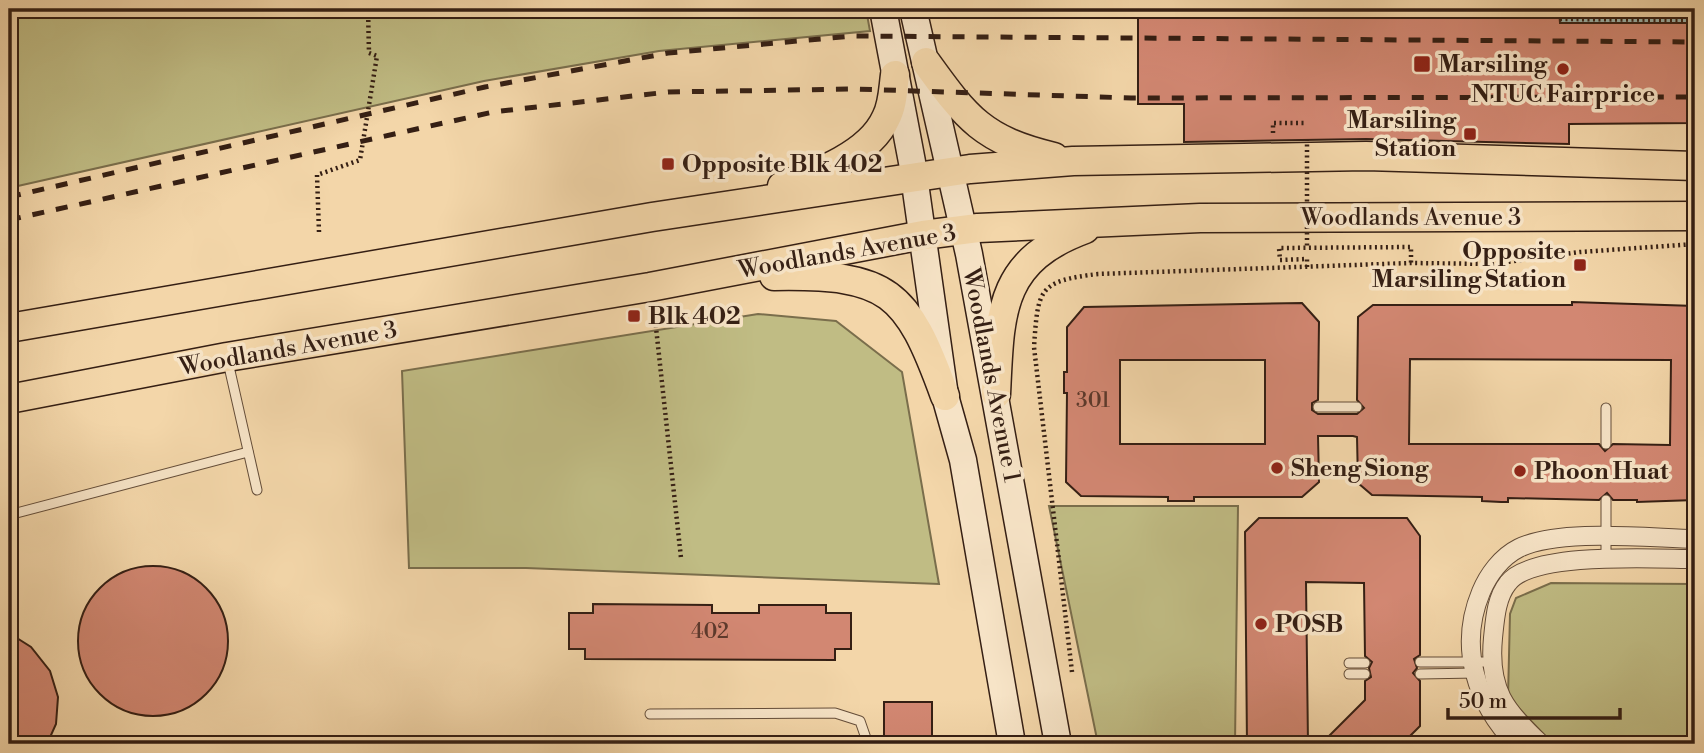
<svg xmlns="http://www.w3.org/2000/svg" width="1704" height="753" font-family="'Libre Bodoni',serif">
<style>
.green{fill:#c0bc84;stroke:#7a6e4c;stroke-width:2}
.lines{fill:none;stroke-linecap:round;stroke-linejoin:round}
.canal{stroke:#9db7b0;stroke-width:24}
.building{fill:#d28772;stroke:#351f14;stroke-width:2;fill-rule:evenodd}
.lane-casing{stroke:#644d39;stroke-width:11}
.street-casing{stroke:#644d39;stroke-width:20}
.secondary-casing{stroke:#351f14;stroke-width:29}
.primary-casing{stroke:#351f14;stroke-width:31}
.path{stroke:#351f14;stroke-width:4.5;stroke-dasharray:2 3.5;stroke-linecap:butt}
.lane{stroke:#f7e4c7;stroke-width:9}
.street{stroke:#f7e4c7;stroke-width:18}
.secondary{stroke:#f7e4c7;stroke-width:26}
.primary{stroke:#f3d6a9;stroke-width:28}
.rail{stroke:#351f14;stroke-width:5;stroke-dasharray:12 12;stroke-linecap:butt}
.path-bridge{stroke:#351f14;stroke-width:4.5;stroke-dasharray:2 3.5;stroke-linecap:butt}
.poi-dot{fill:#8f2418;stroke:#f7e4c7;stroke-width:2.5}
.labels{text-anchor:middle;stroke-width:7;stroke-linejoin:round;paint-order:stroke}
.number-label{font-size:21px;fill:#5c392c}
.poi-label{font-size:24px;font-weight:bold;fill:#351f14;stroke:#f7e4c7;text-anchor:start}
.street-label{font-size:24px;fill:#351f14;stroke:#f7e4c7}
</style>
<rect width="100%" height="100%" fill="#f3d6a9"/>
<filter id="stains"><feTurbulence type="fractalNoise" baseFrequency=".00286" numOctaves="4"/><feColorMatrix values="0 0 0 0 .2 0 0 0 0 .09 0 0 0 0 .02 0 0 0 .5 -.17"/></filter>
<radialGradient id="worn" r=".72"><stop offset=".6" stop-color="#630" stop-opacity="0"/><stop offset="1" stop-color="#630" stop-opacity=".3"/></radialGradient>
<g class="green">
<path d="M 9,9 L 866,9 L 870,31 L 659,51 L 484,81 L 9,188 Z"/>
<path d="M 758,314 L 836,321 L 902,372 L 939,584 L 526,568 L 409,568 L 402,371 Z"/>
<path d="M 1049,506 L 1238,506 L 1235,744 L 1098,744 Z"/>
<path d="M 1551,583 L 1695,584 L 1695,744 L 1553,744 L 1508,697 L 1510,614 L 1516,598 Z"/>
</g>
<g class="lines">
<g class="canal">
<path d="M 1428,9 L 1483,9"/>
<path d="M 1527,10 L 1695,12"/>
</g>
</g>
<g class="building">
<path d="M 1355,9 L 1559,9 L 1560,23 L 1695,23 L 1695,123 L 1569,124 L 1569,144 L 1366,139 L 1184,142 L 1184,104 L 1138,104 L 1138,18 L 1355,18 Z"/>
<path d="M 1572,302 L 1695,306 L 1695,500 L 1637,502 L 1637,500 L 1613,500 L 1607,493 L 1599,500 L 1508,498 L 1508,502 L 1501,502 L 1482,501 L 1482,497 L 1372,495 L 1358,483 L 1357,437 L 1353,436 L 1318,436 L 1319,482 L 1302,497 L 1194,497 L 1194,501 L 1168,501 L 1168,497 L 1081,496 L 1066,482 L 1067,393 L 1064,393 L 1064,372 L 1067,372 L 1067,327 L 1084,307 L 1302,303 L 1319,322 L 1318,400 L 1312,403 L 1312,410 L 1318,414 L 1357,414 L 1364,408 L 1357,400 L 1358,317 L 1373,305 L 1572,305 ZM 1410,359 L 1671,360 L 1670,445 L 1613,444 L 1605,451 L 1599,444 L 1409,444 ZM 1120,360 L 1265,360 L 1265,444 L 1120,444 Z"/>
<path d="M 1259,518 L 1407,518 L 1420,536 L 1420,655 L 1414,659 L 1417,668 L 1413,673 L 1420,681 L 1420,726 L 1402,744 L 1321,744 L 1365,700 L 1365,681 L 1371,677 L 1369,668 L 1372,662 L 1365,656 L 1364,583 L 1306,582 L 1308,744 L 1247,744 L 1245,532 Z"/>
<circle cx="153" cy="641" r="75"/>
<path d="M 593,604 L 712,605 L 712,613 L 759,613 L 759,605 L 826,605 L 826,613 L 851,613 L 851,649 L 835,649 L 835,660 L 585,659 L 585,649 L 569,649 L 569,613 L 593,613 Z"/>
<path d="M 9,633 L 31,647 L 50,671 L 58,697 L 56,724 L 47,744 L 9,744 Z"/>
<rect x="884" y="702" width="48" height="42"/>
</g>
<g class="lines">
<defs>
<g id="lane">
<path d="M 228,362 L 257,490"/>
<path d="M 1318,407 L 1357,407"/>
<path d="M 1606,444 L 1606,408"/>
<path d="M 9,515 L 248,452"/>
<path d="M 1606,560 L 1606,500"/>
<path d="M 1420,662 L 1491,662"/>
<path d="M 1349,663 L 1365,663"/>
<path d="M 1349,674 L 1365,674"/>
<path d="M 1420,674 L 1476,673"/>
<path d="M 650,714 L 835,713 L 860,721 L 868,744"/>
</g>
<g id="street">
<path d="M 1516,744 C 1476,703 1458,647 1481,592 C 1488,575 1501,557 1519,548 C 1560,528 1648,538 1695,539"/>
<path d="M 1541,744 C 1505,711 1488,689 1493,638 C 1495,619 1496,598 1508,583 C 1532,551 1656,559 1695,559"/>
</g>
<g id="secondary">
<path d="M 883,9 L 912,162 L 945,396 L 963,460 L 1012,744"/>
<path d="M 913,9 L 969,254 L 1058,744"/>
</g>
<g id="primary">
<path d="M 926,62 C 967,119 983,140 1054,157"/>
<path d="M 782,186 C 817,174 870,154 886,118 C 893,105 893,90 895,75"/>
<path d="M 774,276 C 889,274 907,291 945,396"/>
<path d="M 9,328 L 652,217 L 970,169 L 1073,161 L 1366,156 L 1695,166"/>
<path d="M 996,394 C 1000,313 998,261 1085,229"/>
<path d="M 9,399 L 227,357 L 650,287 L 923,235 L 978,228 L 1200,218 L 1695,216"/>
</g>
</defs>
<use href="#lane" class="lane-casing"/>
<use href="#street" class="street-casing"/>
<use href="#secondary" class="secondary-casing"/>
<use href="#primary" class="primary-casing"/>
<g class="path">
<path d="M 942,16 L 1355,16"/>
<path d="M 1560,19 L 1695,20"/>
<path d="M 1273,133 L 1273,123 L 1306,123"/>
<path d="M 319,232 L 317,175 L 360,160 L 377,56 L 369,53 L 368,9"/>
<path d="M 1307,267 L 1307,259 L 1280,260 L 1279,248 L 1411,247 L 1411,263"/>
<path d="M 654,309 L 681,558"/>
<path d="M 1072,672 L 1034,347 C 1038,289 1038,281 1098,274 L 1411,263 L 1492,264 L 1580,252 L 1695,244"/>
<path d="M 1695,744 L 1695,741"/>
</g>
<use href="#lane" class="lane"/>
<use href="#street" class="street"/>
<use href="#secondary" class="secondary"/>
<use href="#primary" class="primary"/>
<g class="rail">
<path d="M 9,197 L 485,87 L 668,53 L 852,36 L 1695,42"/>
<path d="M 9,220 L 493,112 L 668,92 L 854,89 L 1131,98 L 1695,97"/>
</g>
<path class="path-bridge" d="M 1307,139 L 1307,248"/>
</g>
<g class="poi-dot">
<rect x="1413" y="55" width="18" height="18" rx="3.5"/>
<circle cx="1563" cy="69" r="7"/>
<rect x="1463" y="127" width="14" height="14" rx="3.5"/>
<rect x="661" y="157" width="14" height="14" rx="3.5"/>
<rect x="1573" y="258" width="14" height="14" rx="3.5"/>
<rect x="627" y="309" width="14" height="14" rx="3.5"/>
<circle cx="1277" cy="468" r="7"/>
<circle cx="1520" cy="471" r="7"/>
<circle cx="1261" cy="624" r="7"/>
</g>
<g class="labels">
<g class="number-label">
<text x="1093" y="407">301</text>
<text x="710" y="638">402</text>
</g>
<g class="poi-label">
<text x="1438" y="72">Marsiling</text>
<text x="1563" y="102" text-anchor="middle">NTUC Fairprice</text>
<text x="1456" y="128" text-anchor="end">Marsiling<tspan x="1456" dy="28">Station</tspan></text>
<text x="682" y="172">Opposite Blk 402</text>
<text x="1566" y="259" text-anchor="end">Opposite<tspan x="1566" dy="28">Marsiling Station</tspan></text>
<text x="648" y="324">Blk 402</text>
<text x="1291" y="476">Sheng Siong</text>
<text x="1534" y="479">Phoon Huat</text>
<text x="1275" y="632">POSB</text>
</g>
<g class="street-label">
<text x="1411" y="225">Woodlands Avenue 3</text>
<text transform="translate(847 251) rotate(-10)" y="8">Woodlands Avenue 3</text>
<text transform="translate(288 348) rotate(-10)" y="8">Woodlands Avenue 3</text>
<text transform="translate(992 375) rotate(79)" y="8">Woodlands Avenue 1</text>
</g>
</g>
<rect width="1704" height="753" fill="none" stroke="#f3d6a9" stroke-width="35"/>
<rect x="10" y="10" width="1683" height="732" fill="none" stroke="#351f14" stroke-width="3.5"/>
<rect x="18" y="18" width="1669" height="718" fill="none" stroke="#351f14" stroke-width="2"/>
<path d="M1448 708v10h172v-10" fill="none" stroke="#351f14" stroke-width="3.5"/>
<text x="1459" y="708" font-size="21" fill="#351f14" stroke="#f7e4c7" stroke-width="5" paint-order="stroke">50 m</text>
<rect width="100%" height="100%" filter="url(#stains)"/>
<rect width="100%" height="100%" fill="url(#worn)"/>
</svg>
